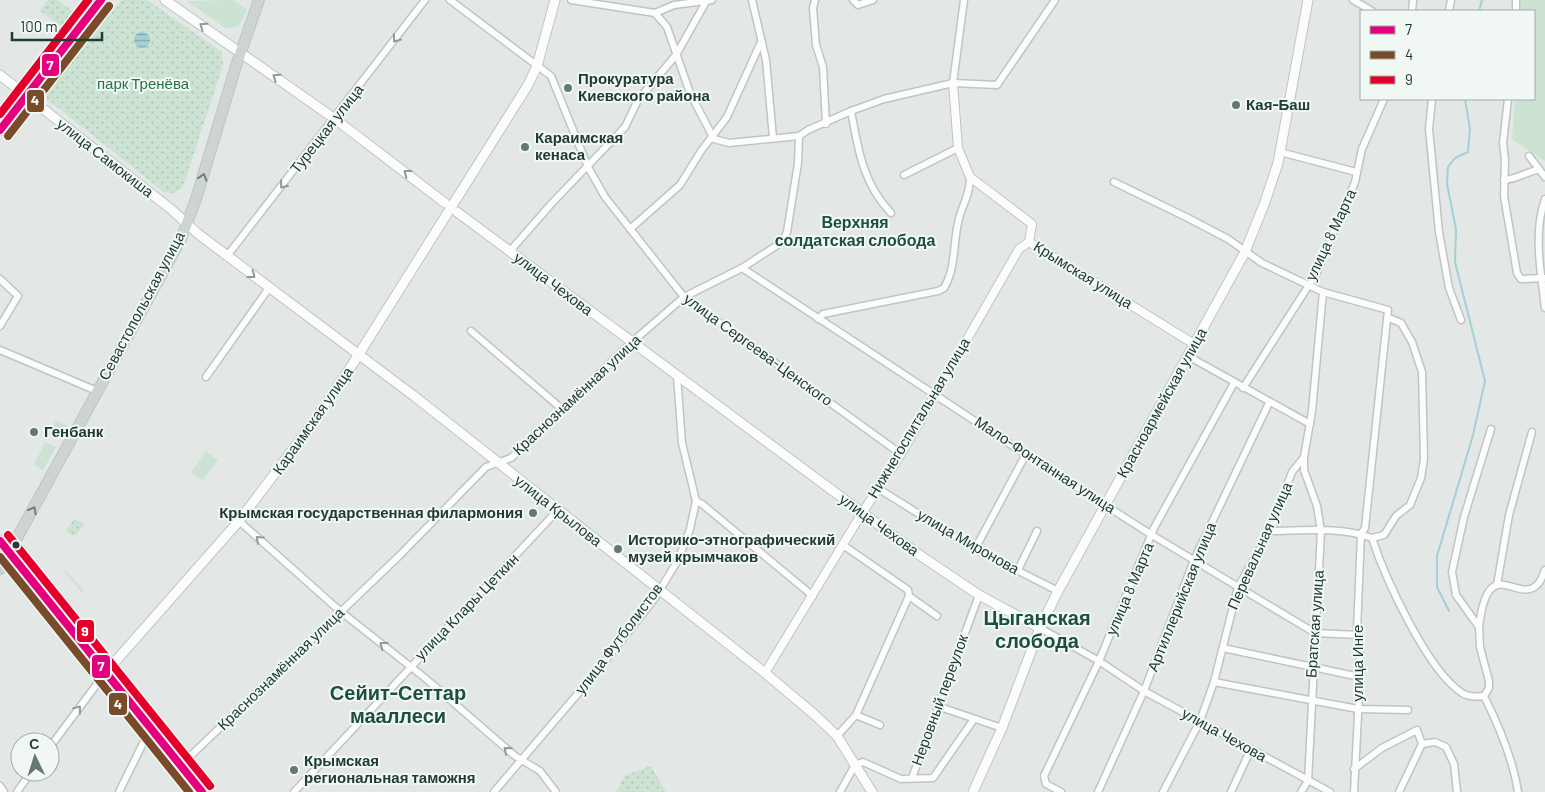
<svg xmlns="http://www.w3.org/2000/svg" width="1545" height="792" font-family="Barlow,sans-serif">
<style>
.grass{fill:#cce2d3}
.forest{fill:url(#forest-firs)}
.park{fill:url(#park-dots)}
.water{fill:url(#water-rules)}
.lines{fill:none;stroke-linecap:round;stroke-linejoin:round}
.stream{stroke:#a3cfd7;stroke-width:2}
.minor-casing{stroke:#c0c5c3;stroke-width:9}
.tertiary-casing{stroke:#c0c5c3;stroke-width:10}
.secondary-casing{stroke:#bfc6c3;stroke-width:11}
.primary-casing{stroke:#bcc5c2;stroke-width:12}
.minor{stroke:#fbfcfb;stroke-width:6}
.tertiary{stroke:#fbfcfb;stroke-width:8}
.secondary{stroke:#fbfcfb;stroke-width:9}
.primary{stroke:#cdd4d2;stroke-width:10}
.bus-1-casing{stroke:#f1f8f4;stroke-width:11}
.bus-2-casing{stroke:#f1f8f4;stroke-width:11}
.bus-3-casing{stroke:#f1f8f4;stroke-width:11}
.bus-1{stroke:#e5007d;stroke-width:8}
.bus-2{stroke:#7a4b2a;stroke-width:8}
.bus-3{stroke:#e4002b;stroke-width:8}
.oneway{stroke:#8e9c98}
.oneway2{stroke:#6e807c}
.poi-dot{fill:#657873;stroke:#f1f8f4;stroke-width:2}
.bus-dot{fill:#213c35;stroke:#f1f8f4;stroke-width:2}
.labels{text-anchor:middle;stroke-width:4;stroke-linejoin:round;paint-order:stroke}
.poi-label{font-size:15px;font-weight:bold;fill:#213c35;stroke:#f1f8f4;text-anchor:start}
.park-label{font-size:15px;fill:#2b7348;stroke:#f1f8f4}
.street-label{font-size:15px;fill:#213c35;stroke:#f1f8f4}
.neighbourhood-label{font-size:16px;font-weight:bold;fill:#1d4e43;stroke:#f1f8f4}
.district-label{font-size:20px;font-weight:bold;fill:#1d4e43;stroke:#f1f8f4}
.line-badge{stroke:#f1f8f4;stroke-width:2}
.badge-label{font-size:14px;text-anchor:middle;font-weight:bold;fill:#fff}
</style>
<defs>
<pattern id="forest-firs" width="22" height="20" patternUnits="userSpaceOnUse" patternTransform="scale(1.25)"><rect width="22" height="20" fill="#cce2d3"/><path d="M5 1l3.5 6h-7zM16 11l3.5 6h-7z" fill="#afc3b6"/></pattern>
<pattern id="park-dots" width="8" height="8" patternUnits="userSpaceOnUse" patternTransform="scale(1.25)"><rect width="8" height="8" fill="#cce2d3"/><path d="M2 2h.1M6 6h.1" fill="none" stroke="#afc3b6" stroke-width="1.8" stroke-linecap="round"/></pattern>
<pattern id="water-rules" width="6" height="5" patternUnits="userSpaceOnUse" patternTransform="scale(1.25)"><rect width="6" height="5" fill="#a3cfd7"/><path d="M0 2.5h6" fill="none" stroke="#84a9af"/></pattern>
</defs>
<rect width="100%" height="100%" fill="#e3e8e6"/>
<g class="grass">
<path d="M 234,0 L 247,10 L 240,25 L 226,29 L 187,1 Z"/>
<path d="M 1521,0 L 1545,0 L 1545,161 L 1512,139 L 1515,99 L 1534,99 L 1534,11 L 1520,11 Z"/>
<path d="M 56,420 L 68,426 L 60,439 L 49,434 Z"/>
<path d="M 45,442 L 56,447 L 43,470 L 34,465 Z"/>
<path d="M 206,451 L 218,460 L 202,480 L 191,472 Z"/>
</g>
<path class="forest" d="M 61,566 L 84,590 L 82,593 L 61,567 Z"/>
<g class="park">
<path d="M 48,0 L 58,0 L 76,14 L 64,29 L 40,11 Z"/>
<path d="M 122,0 L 147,0 L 222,52 L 223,65 L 183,187 L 175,193 L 164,192 L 47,99 L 47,91 Z"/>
<path d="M 74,519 L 85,524 L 74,537 L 66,531 Z"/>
<path d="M 651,766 L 666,792 L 616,792 L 625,775 Z"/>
</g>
<circle class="water" cx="142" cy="40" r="8"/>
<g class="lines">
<g class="stream">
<path d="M 1479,11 L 1482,0"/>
<path d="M 1449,611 L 1437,587 L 1437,556 L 1473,435 L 1485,381 L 1455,262 L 1456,229 L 1447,184 L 1448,167 L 1455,158 L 1468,152 L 1470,129 L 1465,99"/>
</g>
<defs>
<g id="minor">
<path d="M 450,0 L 551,76 L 588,167 L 605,197 L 684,297 L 901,454"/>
<path d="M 571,0 L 655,13 L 674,5 L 712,0"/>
<path d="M 752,0 L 766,60 L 773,138"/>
<path d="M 815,0 L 813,8 L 816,45 L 823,67 L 826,124"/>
<path d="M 853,0 L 858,5 L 873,0"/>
<path d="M 1353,0 L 1372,11"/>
<path d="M 1412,11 L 1413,0"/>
<path d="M 1449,11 L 1451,0"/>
<path d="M 1516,11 L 1516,0"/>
<path d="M 655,13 L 667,27 L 690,93 L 714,139 L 729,143 L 799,136"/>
<path d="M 953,83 L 964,0"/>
<path d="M 1432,99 L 1429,129 L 1439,232 L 1449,288 L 1461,320"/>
<path d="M 1508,99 L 1503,143 L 1505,160 L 1504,196 L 1517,273 L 1521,279 L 1545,278"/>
<path d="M 851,111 C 858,149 863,184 891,213"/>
<path d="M 799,136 L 808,130 L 851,111 L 884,99 L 953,83 L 997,85 L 1055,0"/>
<path d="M 1280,152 L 1356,172"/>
<path d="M 1529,156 L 1545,177"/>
<path d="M 904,175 L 958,148"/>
<path d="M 1504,180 C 1519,179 1532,169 1539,170"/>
<path d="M 1114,182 L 1188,218 L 1228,239 L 1262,263 L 1323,292 L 1388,310 L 1365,528 L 1361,534 L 1357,631 L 1360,653 L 1360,677 L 1354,792"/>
<path d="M 1545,199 C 1533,233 1541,273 1545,308"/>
<path d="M 630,229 L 680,185 L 701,151 L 727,117 L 761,42"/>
<path d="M 510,251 L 552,203 L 625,127 L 638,100 L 676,55 L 707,0"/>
<path d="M 227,256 L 425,0"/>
<path d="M 742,268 L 1025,454 L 1152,535 L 1315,633 L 1359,635"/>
<path d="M 0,279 L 18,296 L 0,326"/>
<path d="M 818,319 L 823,314 L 938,291 L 944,288 C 956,268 953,244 958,223 C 961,206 970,197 970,177"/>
<path d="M 471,331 L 562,409"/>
<path d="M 0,350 L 97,391"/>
<path d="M 1188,356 L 1310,424"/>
<path d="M 206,377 L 269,288"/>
<path d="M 1243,388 L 1316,274 L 1355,182 L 1362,149 L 1384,99"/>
<path d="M 1491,429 L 1464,517 L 1452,572 L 1456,595 L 1479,627 L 1480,647 L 1489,681 L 1489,688 L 1484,696 C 1499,726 1513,758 1518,792"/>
<path d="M 879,489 L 975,549 L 1058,591"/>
<path d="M 696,501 L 702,504 L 813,596"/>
<path d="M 239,521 L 340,611 L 425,678 L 515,756 L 540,771 L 556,792"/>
<path d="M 1270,531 C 1302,531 1341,526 1372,538 C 1385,578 1427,670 1462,693 C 1468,697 1476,697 1484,696"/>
<path d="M 1372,538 L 1384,535 L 1396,516 L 1410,505 L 1421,478 L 1424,459 L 1422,372 L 1412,342 L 1401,323 L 1389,318"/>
<path d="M 843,545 L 908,590 L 909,596 L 937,616"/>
<path d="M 975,549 L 1026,454"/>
<path d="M 1018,570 L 1037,531"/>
<path d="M 1497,585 L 1509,515 L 1532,432"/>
<path d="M 1479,627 C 1488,550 1518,606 1538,584 C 1541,581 1543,575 1545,570"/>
<path d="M 1040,628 L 1099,661 L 1144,691 L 1330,792"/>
<path d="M 1223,648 L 1360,677"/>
<path d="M 1214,682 L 1358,709 L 1408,710"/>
<path d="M 937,706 L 1002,728"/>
<path d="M 856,715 L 880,725"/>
<path d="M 837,736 L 856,715 L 909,596"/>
<path d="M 1422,744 L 1435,742 L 1446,747 L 1454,764 L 1457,792"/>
<path d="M 50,747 L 106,672"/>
<path d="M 181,765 L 400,555 L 486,467 L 511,458 L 631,343 L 684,297 L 742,268 L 782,242 L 787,232 L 798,163 L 799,136"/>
<path d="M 1354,769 L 1382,748 L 1417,730 L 1422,744 L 1399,792"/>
<path d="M 912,778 L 979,595"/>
<path d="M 0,786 L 4,792"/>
<path d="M 17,792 L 31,772"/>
<path d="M 119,792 L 150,729"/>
<path d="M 294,792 L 558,510"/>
<path d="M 494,792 L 598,670 L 655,598 L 678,560 L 690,529 L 696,501 L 682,443 L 677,376"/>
<path d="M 840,792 L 855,765 L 863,762 L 901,779 L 933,778 L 974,719"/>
<path d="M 1061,792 L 1046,784 L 1044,776 L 1099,661 L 1154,528 L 1234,383"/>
<path d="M 1098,792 L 1144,691 L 1194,560 L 1269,403"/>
<path d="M 1163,792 L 1200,721 L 1214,682 L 1238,587 L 1270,531 L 1292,472 L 1304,457 L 1312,411 L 1323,292"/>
<path d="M 1231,792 L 1250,751"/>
<path d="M 1301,792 L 1308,781 L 1321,531 L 1317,506 L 1304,470 L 1304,457"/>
</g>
<g id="tertiary">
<path d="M 953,83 L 958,148 L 970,177 L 1032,224 L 1029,242"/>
<path d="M 1029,242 L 1194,344"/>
<path d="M 765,673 L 862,513 L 901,454 L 1019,249 L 1029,242"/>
</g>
<g id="secondary">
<path d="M 165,0 L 335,119 L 445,203"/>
<path d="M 0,75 L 172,210 L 197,233 L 414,396 L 765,673 L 815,715 L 837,736 L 872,792"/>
<path d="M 457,212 L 918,554 L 979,595 L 1040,628"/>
<path d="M 10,553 L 150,729 L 202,792"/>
<path d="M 106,672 L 239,521 L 312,424 L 352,365 L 528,85 L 537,66 L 555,0"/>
<path d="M 973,792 L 1002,728 L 1040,628 L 1058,591 L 1245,252 L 1265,202 L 1278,163 L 1308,0"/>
</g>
<g id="primary">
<path d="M 0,130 L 101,0"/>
<path d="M 0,541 L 10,553"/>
<path d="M 0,569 L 181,239 L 196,199 L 236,66 L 259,0"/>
</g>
</defs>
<use href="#minor" class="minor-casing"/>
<use href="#tertiary" class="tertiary-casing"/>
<use href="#secondary" class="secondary-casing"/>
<use href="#primary" class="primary-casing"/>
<use href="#minor" class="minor"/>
<use href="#tertiary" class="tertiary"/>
<use href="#secondary" class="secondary"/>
<use href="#primary" class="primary"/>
<defs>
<g id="bus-1">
<path d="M 0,130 L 101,0"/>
<path d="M 0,541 L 202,792"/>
</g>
<g id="bus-2">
<path d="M 8,136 L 109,6"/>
<path d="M 0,557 L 189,792"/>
</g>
<g id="bus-3">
<path d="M 0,114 L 88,0"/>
<path d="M 8,535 L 210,786"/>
</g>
</defs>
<use href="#bus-1" class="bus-1-casing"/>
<use href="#bus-2" class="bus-2-casing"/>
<use href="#bus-3" class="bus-3-casing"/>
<use href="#bus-1" class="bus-1"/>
<use href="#bus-2" class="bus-2"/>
<use href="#bus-3" class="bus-3"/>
</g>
<defs><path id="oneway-chevron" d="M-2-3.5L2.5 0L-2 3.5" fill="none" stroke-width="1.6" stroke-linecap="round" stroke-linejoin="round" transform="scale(1.25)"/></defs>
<g class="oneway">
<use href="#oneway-chevron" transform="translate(203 26) rotate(-145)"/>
<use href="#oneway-chevron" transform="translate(396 39) rotate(127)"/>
<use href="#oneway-chevron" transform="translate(276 77) rotate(-145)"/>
<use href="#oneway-chevron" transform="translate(407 173) rotate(-143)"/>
<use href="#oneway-chevron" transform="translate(283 185) rotate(128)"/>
<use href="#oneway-chevron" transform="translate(252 275) rotate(37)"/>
<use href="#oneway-chevron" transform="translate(259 539) rotate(-138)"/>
<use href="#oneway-chevron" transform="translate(383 645) rotate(-142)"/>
<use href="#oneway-chevron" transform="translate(78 709) rotate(-53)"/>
<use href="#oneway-chevron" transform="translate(507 750) rotate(-140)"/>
</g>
<g class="oneway2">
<use href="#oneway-chevron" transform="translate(203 177) rotate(-73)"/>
<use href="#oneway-chevron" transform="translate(33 510) rotate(-62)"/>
</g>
<g class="poi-dot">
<circle cx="568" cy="88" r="5"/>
<circle cx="1236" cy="105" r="5"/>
<circle cx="525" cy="147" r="5"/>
<circle cx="34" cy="432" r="5"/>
<circle cx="533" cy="513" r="5"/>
<circle cx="618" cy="549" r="5"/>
<circle cx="294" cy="770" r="5"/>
</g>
<circle class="bus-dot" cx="16" cy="545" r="4.5"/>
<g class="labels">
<g class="poi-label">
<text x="578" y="84">Прокуратура<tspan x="578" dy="17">Киевского района</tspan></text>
<text x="1246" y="110">Кая-Баш</text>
<text x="535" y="143">Караимская<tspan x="535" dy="17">кенаса</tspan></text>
<text x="44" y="437">Генбанк</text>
<text x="523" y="518" text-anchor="end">Крымская государственная филармония</text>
<text x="628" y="545">Историко-этнографический<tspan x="628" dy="17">музей крымчаков</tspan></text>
<text x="304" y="766">Крымская<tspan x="304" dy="17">региональная таможня</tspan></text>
</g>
<g class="park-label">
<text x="143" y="89">парк Тренёва</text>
</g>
<g class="street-label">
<text transform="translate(327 129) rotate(-52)" y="5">Турецкая улица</text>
<text transform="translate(105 158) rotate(38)" y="5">улица Самокиша</text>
<text transform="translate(1331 235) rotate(-65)" y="5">улица 8 Марта</text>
<text transform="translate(1083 275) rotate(32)" y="5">Крымская улица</text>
<text transform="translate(553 284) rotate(37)" y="5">улица Чехова</text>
<text transform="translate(142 306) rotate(-62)" y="5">Севастопольская улица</text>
<text transform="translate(758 350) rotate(36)" y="5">улица Сергеева-Ценского</text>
<text transform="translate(577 395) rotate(-43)" y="5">Краснознамённая улица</text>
<text transform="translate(1162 403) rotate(-61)" y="5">Красноармейская улица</text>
<text transform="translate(919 418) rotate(-59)" y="5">Нижнегоспитальная улица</text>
<text transform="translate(313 421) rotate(-55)" y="5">Караимская улица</text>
<text transform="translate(1045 465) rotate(33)" y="5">Мало-Фонтанная улица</text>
<text transform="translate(558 511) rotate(38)" y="5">улица Крылова</text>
<text transform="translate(879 525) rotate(36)" y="5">улица Чехова</text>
<text transform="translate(968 542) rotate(30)" y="5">улица Миронова</text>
<text transform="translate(1260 546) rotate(-66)" y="5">Перевальная улица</text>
<text transform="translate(1130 589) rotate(-67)" y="5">улица 8 Марта</text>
<text transform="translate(1182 597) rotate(-68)" y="5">Артиллерийская улица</text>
<text transform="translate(467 607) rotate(-46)" y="5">улица Клары Цеткин</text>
<text transform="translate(1315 624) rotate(-86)" y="5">Братская улица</text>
<text transform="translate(619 639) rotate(-53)" y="5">улица Футболистов</text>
<text transform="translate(1358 663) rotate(-90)" y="5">улица Инге</text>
<text transform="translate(281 669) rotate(-44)" y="5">Краснознамённая улица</text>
<text transform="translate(940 700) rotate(-70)" y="5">Неровный переулок</text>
<text transform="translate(1224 735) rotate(29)" y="5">улица Чехова</text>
</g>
<g class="neighbourhood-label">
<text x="855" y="228">Верхняя<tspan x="855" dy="18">солдатская слобода</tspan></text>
</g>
<g class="district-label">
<text x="1037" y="625">Цыганская<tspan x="1037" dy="23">слобода</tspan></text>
<text x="398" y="700">Сейит-Сеттар<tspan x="398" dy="23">мааллеси</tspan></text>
</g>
</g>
<g class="line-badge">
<rect x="41" y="53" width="19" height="24" rx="5" fill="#e5007d"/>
<rect x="26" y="89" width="19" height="24" rx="5" fill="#7a4b2a"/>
<rect x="76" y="619" width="19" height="24" rx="5" fill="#e4002b"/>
<rect x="91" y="654" width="20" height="25" rx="5" fill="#e5007d"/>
<rect x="108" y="692" width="20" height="24" rx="5" fill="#7a4b2a"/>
</g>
<g class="badge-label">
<text x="50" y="70">7</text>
<text x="35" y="105">4</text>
<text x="85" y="636">9</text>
<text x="101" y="671">7</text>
<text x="118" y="709">4</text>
</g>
<rect x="1360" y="10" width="175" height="90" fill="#f1f8f4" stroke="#9eada8"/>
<rect x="1370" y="26" width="25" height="8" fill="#e5007d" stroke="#9eada8"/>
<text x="1405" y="35" font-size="15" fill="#213c35">7</text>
<rect x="1370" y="51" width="25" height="8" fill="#7a4b2a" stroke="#9eada8"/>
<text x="1405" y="60" font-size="15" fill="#213c35">4</text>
<rect x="1370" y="76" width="25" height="8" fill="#e4002b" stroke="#9eada8"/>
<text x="1405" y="85" font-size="15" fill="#213c35">9</text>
<g transform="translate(35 757) rotate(356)"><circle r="24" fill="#f1f8f4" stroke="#9eada8"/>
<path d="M0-4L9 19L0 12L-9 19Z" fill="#657873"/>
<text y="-8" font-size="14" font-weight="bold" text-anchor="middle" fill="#213c35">С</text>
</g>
<path d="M12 32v8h90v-8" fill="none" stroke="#213c35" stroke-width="2.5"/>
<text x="20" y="32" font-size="15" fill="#213c35" stroke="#f1f8f4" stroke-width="4" paint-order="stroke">100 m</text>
</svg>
